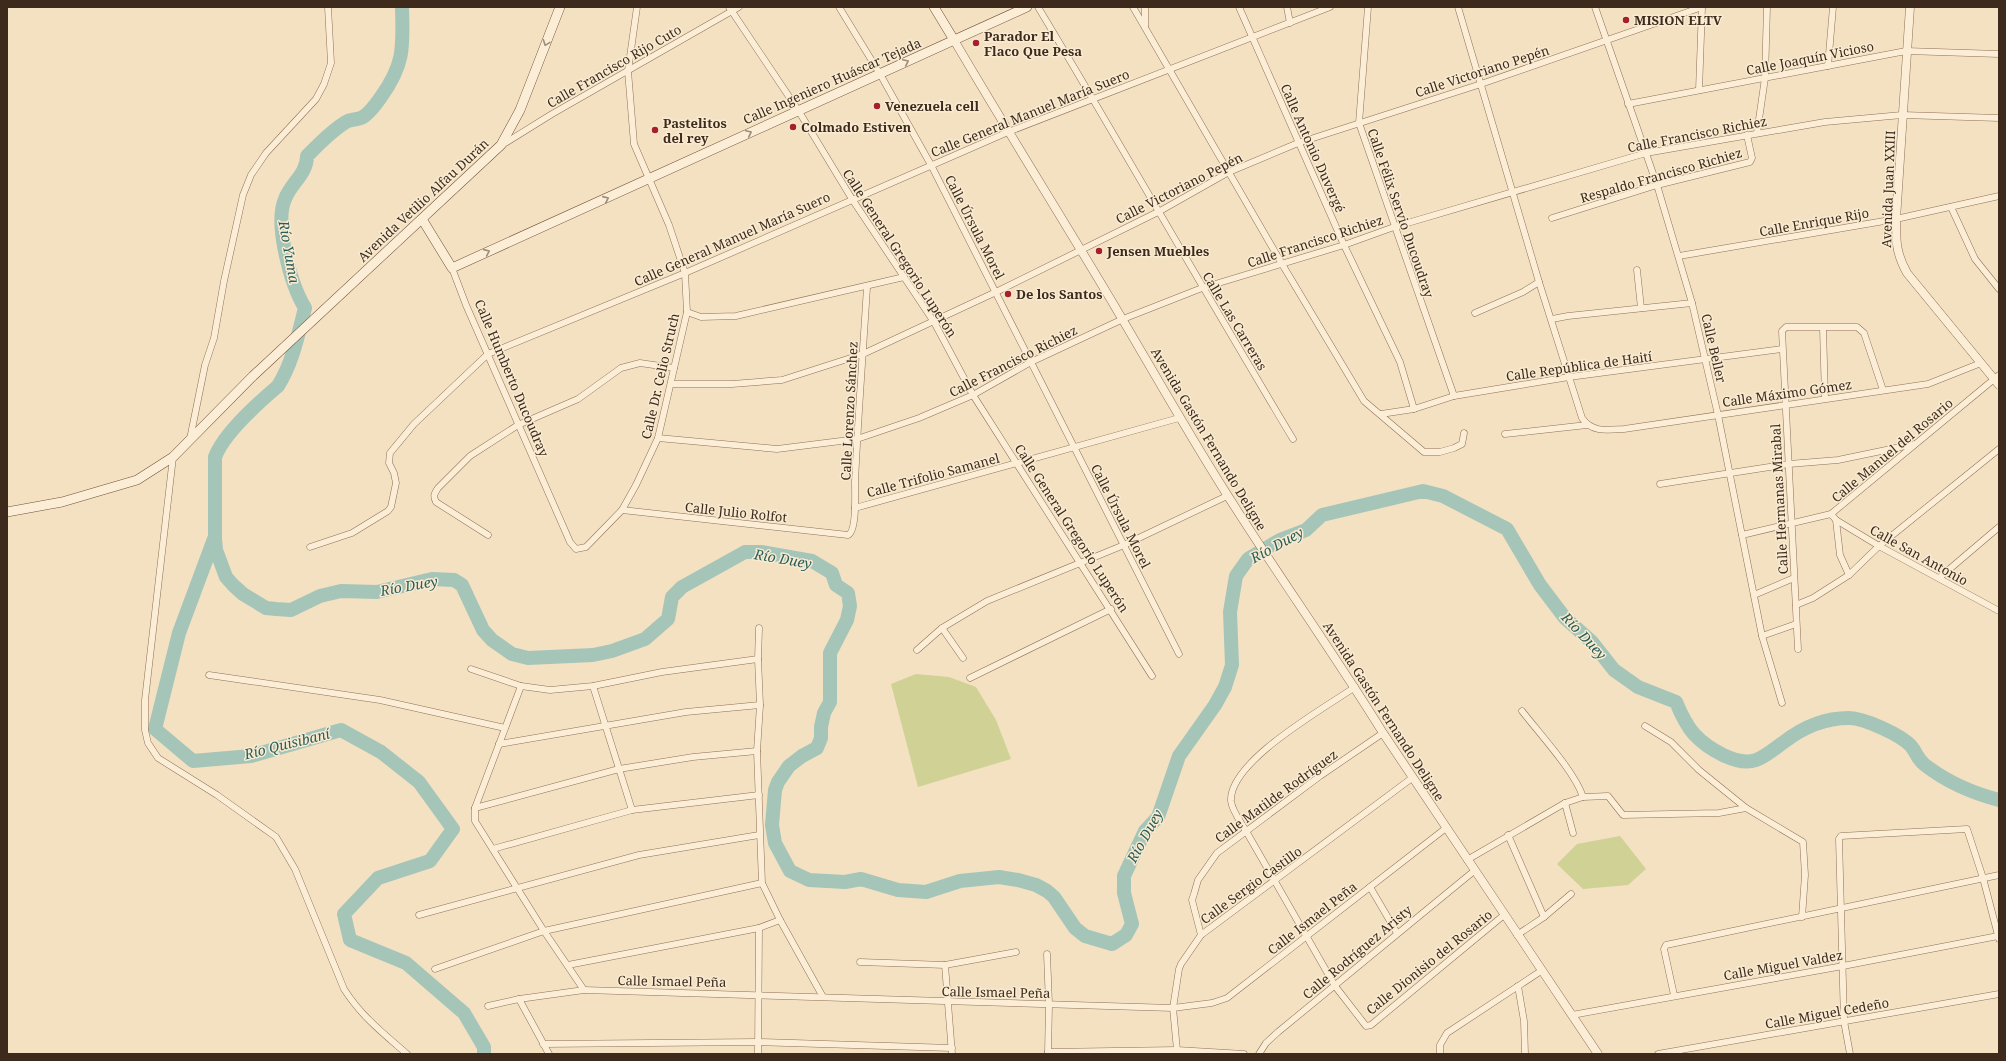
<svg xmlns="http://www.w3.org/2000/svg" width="2006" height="1061" font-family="'Noto Serif',serif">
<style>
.green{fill:#cfd294}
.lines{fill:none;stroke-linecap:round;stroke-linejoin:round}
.river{stroke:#a5c5b9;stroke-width:14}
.minor-casing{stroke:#8f7057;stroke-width:7}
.tertiary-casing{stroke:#8f7057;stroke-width:9}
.secondary-casing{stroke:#71513a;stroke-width:10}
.minor{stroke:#fceed6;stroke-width:6}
.tertiary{stroke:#fceed6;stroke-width:8}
.secondary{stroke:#fceed6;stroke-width:9}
.oneway{stroke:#9c8c79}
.poi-dot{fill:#a5202a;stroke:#f9ebd2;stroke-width:1.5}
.labels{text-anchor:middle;stroke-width:3;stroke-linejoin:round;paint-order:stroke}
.poi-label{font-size:13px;font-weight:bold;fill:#3d2a1c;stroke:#f9ebd2;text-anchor:start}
.street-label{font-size:13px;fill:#3d2a1c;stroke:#f9ebd2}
.water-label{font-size:14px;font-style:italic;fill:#2a5e57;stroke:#f9ebd2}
</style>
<rect width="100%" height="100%" fill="#f3e1c2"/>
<g class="green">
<path d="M 916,674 L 949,677 L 976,687 L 996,720 L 1011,759 L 918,787 L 891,684 Z"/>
<path d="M 1620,836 L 1646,869 L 1628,885 L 1583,889 L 1557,864 L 1577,844 Z"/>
</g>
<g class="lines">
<g class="river">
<path d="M 402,7 C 403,47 405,63 381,97 C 376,104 371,112 363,117 C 358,120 350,119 346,122 C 331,131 319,144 307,156 C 307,174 291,183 285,199 C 274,224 291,285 305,308 C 298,335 293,362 278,386 C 258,403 224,433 215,457 L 215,539 L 216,550 L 226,577 L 233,585 L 243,594 L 266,608 L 276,609 L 291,610 L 320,596 L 341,591 L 377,592 L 432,579 L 454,580 L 462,585 L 483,630 L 492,640 L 512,654 L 528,658 L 593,655 L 612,651 L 645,639 L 668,619 L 672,597 L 682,587 L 745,552 L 761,552 L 812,561 L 832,573 L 836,585 L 848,593 L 850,606 L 847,620 L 830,653 L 830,702 L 824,713 L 821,727 L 821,738 L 817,748 L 802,756 L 789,766 L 778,782 L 775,790 L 772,825 L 775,843 L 790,871 L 809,880 L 845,882 L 861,879 L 898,890 L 926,892 L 960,881 L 999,877 L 1018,880 L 1036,885 L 1047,891 L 1054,897 L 1075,928 L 1085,936 L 1112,944 L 1126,935 L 1132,924 L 1124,893 L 1124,876 L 1145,831 L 1158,817 L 1179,756 L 1215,705 L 1225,687 L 1232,665 L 1230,612 L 1236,576 L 1248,559 L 1280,540 L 1306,530 L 1322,515 L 1423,491 L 1443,496 L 1507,529 L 1540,585 L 1565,618 L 1592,642 L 1614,670 L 1638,687 L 1676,702 C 1681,714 1686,725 1694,734 C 1707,748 1737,767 1756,760 C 1767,756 1775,748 1784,742 C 1802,728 1825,718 1849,718 C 1864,718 1901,735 1911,746 C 1917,753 1917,759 1925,765 C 1948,783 1972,793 1999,800"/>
<path d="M 214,539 L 179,633 L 155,729 L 193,761 L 251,756 L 341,730 L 381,752 L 419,782 L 453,829 L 430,861 L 378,878 L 344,914 L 350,940 L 406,963 L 464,1013 L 484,1047 L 484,1054"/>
</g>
<defs>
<g id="minor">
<path d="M 729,7 L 798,110 L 852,199 L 934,322 L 973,395 L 1152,676"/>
<path d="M 839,7 L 880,74 L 931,165 L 1179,654"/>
<path d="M 1038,7 C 1124,150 1207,296 1293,439"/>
<path d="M 1133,7 L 1282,264 L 1364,401 L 1424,452 L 1440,452 L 1454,448 L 1462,444 L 1464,433"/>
<path d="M 1145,7 L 1145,27"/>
<path d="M 1239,7 L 1344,245 L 1400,362 L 1414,409"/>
<path d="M 1287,7 L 1290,23"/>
<path d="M 1368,7 L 1359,123 L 1454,396"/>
<path d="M 1458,7 L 1539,282 L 1582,418 C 1592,433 1608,430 1624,429 L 1928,384 L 1981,363"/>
<path d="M 1595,7 L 1657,185 L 1692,303 L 1718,415 L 1762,636 L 1782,703"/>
<path d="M 1828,66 L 1833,7"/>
<path d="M 1699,90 L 1702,7"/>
<path d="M 1628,104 L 1906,51 L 1999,54"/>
<path d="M 1757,133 L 1765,78 L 1767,7"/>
<path d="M 502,145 L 552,114 L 739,7"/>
<path d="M 1951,207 L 1975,259 L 1999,289"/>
<path d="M 1552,218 L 1657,185 L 1750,162 L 1752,158 L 1747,135"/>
<path d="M 1679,256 L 1896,219 L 1999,196"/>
<path d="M 452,268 L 466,305 L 570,542 L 576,549 L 586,547 L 622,510 L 636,485 L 658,438 L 687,312 L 685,273 L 669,225 L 634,144 L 628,71 L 637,7"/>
<path d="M 1637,270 L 1641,308"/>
<path d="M 687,312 L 701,317 L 736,316 L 904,277"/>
<path d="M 1475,313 L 1523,292 L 1539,282"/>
<path d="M 1552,319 L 1568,316 L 1692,303"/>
<path d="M 1823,328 L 1825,398"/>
<path d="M 671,384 L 732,384 L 782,380 L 863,354 L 996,292 L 1160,211 L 1229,172 L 1298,143 L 1481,84 L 1702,7"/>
<path d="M 1381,414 L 1414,409 L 1454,396 L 1569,377 L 1782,349"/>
<path d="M 1505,434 L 1587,425"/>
<path d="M 658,438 L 777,449 L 857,439 L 919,418 L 973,395 L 1031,362 L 1123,319 L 1202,288 L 1344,245 L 1394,227 L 1646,153 L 1825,122 L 1902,115 L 1999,118"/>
<path d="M 190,439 L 205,365 L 214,338 L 224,281 L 243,195 L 251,175 L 266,153 L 316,99 L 324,84 L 331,63 L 328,7"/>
<path d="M 173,457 L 145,700 L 145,730 L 148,743 L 158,758 L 217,795 L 276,837 L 295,869 L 344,989 C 361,1016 384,1034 407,1054"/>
<path d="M 1660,484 L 1789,464 L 1838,460 L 1915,444"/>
<path d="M 855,508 L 1179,418"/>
<path d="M 622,510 L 848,535 C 857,531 855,493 855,482 C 858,417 863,352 867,287"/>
<path d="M 1831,514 L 1836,520 L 1879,546 L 1999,611"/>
<path d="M 1836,520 L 1840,555 L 1849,575"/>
<path d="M 488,535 L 436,502 C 433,496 434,494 438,488 L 470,456 L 518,425 L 578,399 L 621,368 L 640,363 L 674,368"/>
<path d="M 1742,535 L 1831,514 L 1999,375"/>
<path d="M 310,547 L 352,533 L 388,511 L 391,507 L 396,483 L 394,473 L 389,463 L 390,453 L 414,424 L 488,354 L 685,273 L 1008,132 L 1330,7"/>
<path d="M 1939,578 L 1999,527"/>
<path d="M 1754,595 L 1794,578"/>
<path d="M 1796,605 L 1813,598 L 1849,575 L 1879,546 L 1999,449"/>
<path d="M 759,628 L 758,659 L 760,705 L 757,751 L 762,883 L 780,920 L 823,997"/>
<path d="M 942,628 L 963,658"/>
<path d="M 1762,636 L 1796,624"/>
<path d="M 1798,649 L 1782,331 L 1786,327 L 1857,327 L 1864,333 L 1883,390"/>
<path d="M 917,650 L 942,628 L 987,601 L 1124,545 L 1227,496"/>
<path d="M 471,669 L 521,686 L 550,690 L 593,686 L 662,672 L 758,659"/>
<path d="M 209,675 L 380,700 L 505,728"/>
<path d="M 970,678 L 1111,609"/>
<path d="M 521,686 L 475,808 L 475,821 L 544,931 L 584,990"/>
<path d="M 593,686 L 632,810"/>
<path d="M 1355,687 C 1325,708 1229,761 1231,801 C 1232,811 1241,822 1246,831 L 1335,986 L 1366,1026 L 1371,1025 L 1504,915"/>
<path d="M 1522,711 C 1539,733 1575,772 1583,797"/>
<path d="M 1645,726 L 1671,742 L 1699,770 L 1746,808 L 1803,842 L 1805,875 L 1802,917"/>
<path d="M 499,744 L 686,712 L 760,705"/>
<path d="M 1565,803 L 1573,833"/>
<path d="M 475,808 L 619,769 L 693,757 L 757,751"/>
<path d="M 1508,835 L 1544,917"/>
<path d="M 493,849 L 632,810 L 759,795"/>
<path d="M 1467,860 L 1565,803 L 1583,797 L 1608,796 L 1623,815 L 1719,813 L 1746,808"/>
<path d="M 1370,887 L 1397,933"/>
<path d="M 419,915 L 639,855 L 759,835"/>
<path d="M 1201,935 L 1192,900 L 1194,894 L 1198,880 L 1217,853 L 1320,776 L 1383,733"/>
<path d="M 1517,935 L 1544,917 L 1571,894"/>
<path d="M 1047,954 L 1049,1004 L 1048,1054"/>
<path d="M 860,962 L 945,965 L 1016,952"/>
<path d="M 568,965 L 759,928 L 780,920"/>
<path d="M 945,965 L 952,1054"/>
<path d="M 435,969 L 544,931 L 762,883"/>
<path d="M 1518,986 L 1524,1021 L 1525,1054"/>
<path d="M 1674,995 L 1664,949 L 1666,945 L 1999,875"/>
<path d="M 519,999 L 549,1054"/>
<path d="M 488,1006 L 519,999 L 584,990 L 1173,1008 L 1212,1003 L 1227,998 L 1446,828"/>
<path d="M 1572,1015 L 1843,966 L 1998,936"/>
<path d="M 543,1044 L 758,1042 L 952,1048"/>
<path d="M 1177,1050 L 1173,1008 L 1179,969 L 1181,964 L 1201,935 L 1412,778"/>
<path d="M 1048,1052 L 1177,1050 L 1244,1054"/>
<path d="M 758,1054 L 759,928"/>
<path d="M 1259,1054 L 1266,1043 L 1278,1032 L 1474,871"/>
<path d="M 1440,1054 L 1440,1045 L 1447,1033 L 1541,971"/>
<path d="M 1658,1054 L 1999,994"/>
<path d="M 1850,1054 L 1844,1021 L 1839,839 L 1841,836 L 1967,829 L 1983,878 L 1999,939"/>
</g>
<g id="tertiary">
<path d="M 1910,7 L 1896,219 C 1896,242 1896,253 1907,273 L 1999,385"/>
<path d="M 954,40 C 1005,127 1059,213 1111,300 C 1149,364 1186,430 1226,493 C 1277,574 1333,652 1383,733 L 1598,1054"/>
</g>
<g id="secondary">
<path d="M 934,7 L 954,40"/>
<path d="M 422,219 L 452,268 L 1027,7"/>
<path d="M 7,512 L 62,502 L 137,480 L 173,457 L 253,376 L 501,145 L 520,110 L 560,7"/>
</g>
</defs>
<use href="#minor" class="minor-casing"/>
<use href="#tertiary" class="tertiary-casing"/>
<use href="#secondary" class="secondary-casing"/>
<use href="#minor" class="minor"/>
<use href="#tertiary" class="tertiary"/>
<use href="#secondary" class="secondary"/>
</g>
<defs><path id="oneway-chevron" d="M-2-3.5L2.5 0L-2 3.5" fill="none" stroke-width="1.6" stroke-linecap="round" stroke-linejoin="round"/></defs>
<g class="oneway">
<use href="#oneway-chevron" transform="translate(546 43) rotate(111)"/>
<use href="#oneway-chevron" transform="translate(906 62) rotate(-25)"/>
<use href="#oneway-chevron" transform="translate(749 133) rotate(-25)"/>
<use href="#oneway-chevron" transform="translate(606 199) rotate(-24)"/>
<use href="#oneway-chevron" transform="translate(487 252) rotate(-24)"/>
</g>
<g class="poi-dot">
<circle cx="1626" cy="20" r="4"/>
<circle cx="976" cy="43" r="4"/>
<circle cx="877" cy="106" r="4"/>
<circle cx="793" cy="127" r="4"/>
<circle cx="655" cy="130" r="4"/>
<circle cx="1099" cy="251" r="4"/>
<circle cx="1008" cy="294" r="4"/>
</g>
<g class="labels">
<g class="poi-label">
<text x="1634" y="25">MISION ELTV</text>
<text x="984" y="41">Parador El<tspan x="984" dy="15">Flaco Que Pesa</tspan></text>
<text x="885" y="111">Venezuela cell</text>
<text x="663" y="128">Pastelitos<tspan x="663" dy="15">del rey</tspan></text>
<text x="801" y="132">Colmado Estiven</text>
<text x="1107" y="256">Jensen Muebles</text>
<text x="1016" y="299">De los Santos</text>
</g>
<g class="street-label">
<text transform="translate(1810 58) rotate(-11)" y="5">Calle Joaquín Vicioso</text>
<text transform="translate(614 66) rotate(-30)" y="5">Calle Francisco Rijo Cuto</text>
<text transform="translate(1482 71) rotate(-18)" y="5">Calle Victoriano Pepén</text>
<text transform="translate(832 81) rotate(-24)" y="5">Calle Ingeniero Huáscar Tejada</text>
<text transform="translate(1030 113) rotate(-22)" y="5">Calle General Manuel María Suero</text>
<text transform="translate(1697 134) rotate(-11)" y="5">Calle Francisco Richiez</text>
<text transform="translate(1313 148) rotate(66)" y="5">Calle Antonio Duvergé</text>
<text transform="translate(1661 175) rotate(-16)" y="5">Respaldo Francisco Richiez</text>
<text transform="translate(1179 188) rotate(-27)" y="5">Calle Victoriano Pepén</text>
<text transform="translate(1888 189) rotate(-88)" y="5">Avenida Juan XXIII</text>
<text transform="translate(423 200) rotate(-43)" y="5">Avenida Vetilio Alfau Durán</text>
<text transform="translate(1401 213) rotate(71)" y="5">Calle Félix Servio Ducoudray</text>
<text transform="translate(1814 222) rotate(-10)" y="5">Calle Enrique Rijo</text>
<text transform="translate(975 227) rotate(63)" y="5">Calle Úrsula Morel</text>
<text transform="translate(732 239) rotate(-24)" y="5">Calle General Manuel María Suero</text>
<text transform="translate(1315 241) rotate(-18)" y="5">Calle Francisco Richiez</text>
<text transform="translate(900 253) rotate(57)" y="5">Calle General Gregorio Luperón</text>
<text transform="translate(1235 321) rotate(59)" y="5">Calle Las Carreras</text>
<text transform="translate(1714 348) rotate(77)" y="5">Calle Beller</text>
<text transform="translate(1013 361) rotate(-27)" y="5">Calle Francisco Richiez</text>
<text transform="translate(1579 366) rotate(-8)" y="5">Calle República de Haití</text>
<text transform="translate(660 376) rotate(-77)" y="5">Calle Dr. Celio Struch</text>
<text transform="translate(512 378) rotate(67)" y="5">Calle Humberto Ducoudray</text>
<text transform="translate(1787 393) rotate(-8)" y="5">Calle Máximo Gómez</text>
<text transform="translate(849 411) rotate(-87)" y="5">Calle Lorenzo Sánchez</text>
<text transform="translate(1209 439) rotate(59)" y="5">Avenida Gastón Fernando Deligne</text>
<text transform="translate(1892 450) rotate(-40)" y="5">Calle Manuel del Rosario</text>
<text transform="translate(933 475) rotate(-15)" y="5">Calle Trifolio Samanel</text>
<text transform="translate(1779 499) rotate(-93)" y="5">Calle Hermanas Mirabal</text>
<text transform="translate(736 512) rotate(6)" y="5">Calle Julio Rolfot</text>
<text transform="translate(1121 516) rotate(63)" y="5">Calle Úrsula Morel</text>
<text transform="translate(1072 528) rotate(57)" y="5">Calle General Gregorio Luperón</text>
<text transform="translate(1919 555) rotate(29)" y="5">Calle San Antonio</text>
<text transform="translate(1384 711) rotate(57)" y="5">Avenida Gastón Fernando Deligne</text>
<text transform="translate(1276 796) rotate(-36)" y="5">Calle Matilde Rodríguez</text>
<text transform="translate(1251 885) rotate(-36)" y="5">Calle Sergio Castillo</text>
<text transform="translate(1312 918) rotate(-38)" y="5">Calle Ismael Peña</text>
<text transform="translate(1357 952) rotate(-40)" y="5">Calle Rodríguez Aristy</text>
<text transform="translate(1429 962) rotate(-39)" y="5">Calle Dionisio del Rosario</text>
<text transform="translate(1783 965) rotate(-10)" y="5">Calle Miguel Valdez</text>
<text transform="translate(672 981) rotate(1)" y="5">Calle Ismael Peña</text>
<text transform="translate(996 992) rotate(1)" y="5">Calle Ismael Peña</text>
<text transform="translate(1827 1013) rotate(-10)" y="5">Calle Miguel Cedeño</text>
</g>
<g class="water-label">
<text transform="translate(289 252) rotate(80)" y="5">Río Yuma</text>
<text transform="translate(1277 545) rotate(-29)" y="5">Río Duey</text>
<text transform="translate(783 559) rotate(10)" y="5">Río Duey</text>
<text transform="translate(409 586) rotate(-10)" y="5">Río Duey</text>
<text transform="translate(1584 636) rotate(47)" y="5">Río Duey</text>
<text transform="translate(287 744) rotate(-14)" y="5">Río Quisibaní</text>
<text transform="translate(1145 836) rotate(-61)" y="5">Río Duey</text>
</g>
</g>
<rect width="2006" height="1061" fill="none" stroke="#3d2a1c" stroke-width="16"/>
</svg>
